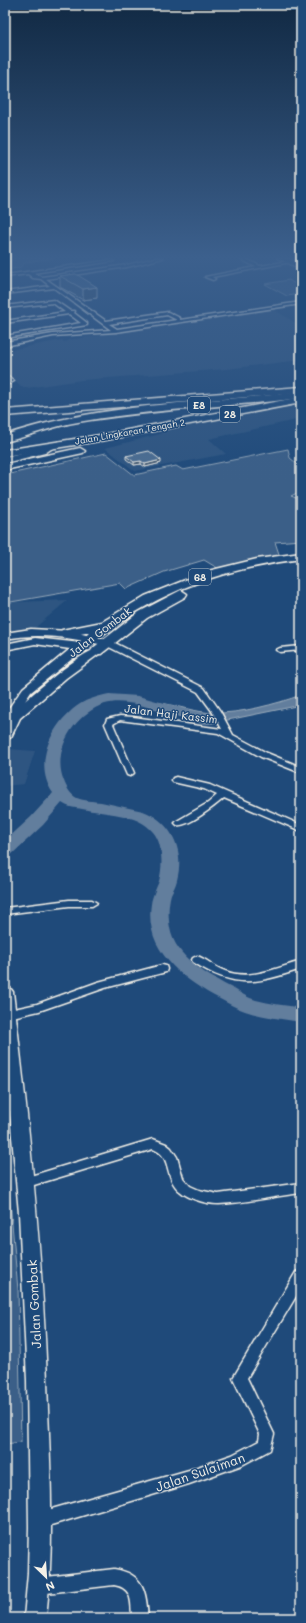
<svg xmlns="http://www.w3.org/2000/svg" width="306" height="1623" font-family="Mali,sans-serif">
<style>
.built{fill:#2d5581}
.green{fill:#3a5f88;stroke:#97a8b8}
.water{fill:#627e9d;stroke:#9cacbb}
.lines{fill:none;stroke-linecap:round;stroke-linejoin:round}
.river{fill:#627e9d;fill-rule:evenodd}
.minor-casing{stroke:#f4f1e8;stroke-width:3}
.secondary-casing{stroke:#f4f1e8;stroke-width:3}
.primary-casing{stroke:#f4f1e8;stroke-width:3}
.trunk-casing{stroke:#f4f1e8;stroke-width:3}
.motorway-casing{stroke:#f4f1e8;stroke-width:3}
.minor{fill:#1f4a7a;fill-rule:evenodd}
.secondary{fill:#1f4a7a;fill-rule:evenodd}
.primary{fill:#1f4a7a;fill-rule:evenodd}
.trunk{fill:#1f4a7a;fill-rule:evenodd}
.motorway{fill:#1f4a7a;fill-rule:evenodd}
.wall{fill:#425f7e;stroke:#f4f1e8}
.shaded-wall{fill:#364d66;stroke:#f4f1e8}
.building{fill:#4d6e92;stroke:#f4f1e8}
.labels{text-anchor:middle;stroke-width:3;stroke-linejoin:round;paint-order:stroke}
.far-street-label{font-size:9px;fill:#f4f1e8;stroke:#1f4a7a}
.shield{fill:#1f4a7a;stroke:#b4bfc7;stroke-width:1}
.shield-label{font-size:10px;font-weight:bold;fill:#f4f1e8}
.street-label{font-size:11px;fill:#f4f1e8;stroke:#1f4a7a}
.near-street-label{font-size:13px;fill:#f4f1e8;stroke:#1f4a7a}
</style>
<rect width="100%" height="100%" fill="#1f4a7a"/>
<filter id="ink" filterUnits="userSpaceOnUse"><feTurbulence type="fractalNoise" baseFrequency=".025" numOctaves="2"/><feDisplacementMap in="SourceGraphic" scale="8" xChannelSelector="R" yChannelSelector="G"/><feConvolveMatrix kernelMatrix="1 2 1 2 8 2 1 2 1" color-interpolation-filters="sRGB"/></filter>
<g filter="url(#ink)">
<g class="built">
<path d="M 273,309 L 301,326 L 301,360 L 227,369 L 82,380 L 27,388 L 22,387 L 5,371 L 5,351 L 62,340 L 64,342 L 68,341 L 67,340 Z"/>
<path d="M 301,403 L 301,419 L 209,439 L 226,454 L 135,471 L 105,448 L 160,434 L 164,429 Z"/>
<path d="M 68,600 L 36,627 L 5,633 L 5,604 L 15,602 Z"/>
<path d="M 9,749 L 35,751 L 24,784 L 5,786 L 5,757 Z"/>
</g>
<g class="green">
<path d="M 13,258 L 54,258 L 26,262 L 19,268 L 5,270 L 5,263 L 15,260 Z"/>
<path d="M 289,280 L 293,283 L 301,282 L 301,294 L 287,296 L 265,284 Z"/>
<path d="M 288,449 L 290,458 L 301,467 L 301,491 L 291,496 L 301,500 L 301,540 L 275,542 L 280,557 L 219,569 L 204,560 L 164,572 L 126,589 L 120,583 L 5,603 L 5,475 L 106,453 L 134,475 L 176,466 L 183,470 Z"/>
<path d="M 7,1168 L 18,1290 L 21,1442 L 5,1444 L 5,1169 Z"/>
</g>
<path class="water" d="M 301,695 L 301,705 L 213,723 L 203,723 L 154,709 L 156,702 C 175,705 194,712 214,713 C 239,714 277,704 301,695 Z"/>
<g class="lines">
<path class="river" d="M 109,694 L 138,696 L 182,708 L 185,711 L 182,714 L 177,716 C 155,710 128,698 105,704 C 75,713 51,751 64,781 C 66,787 71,795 77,798 C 84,801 93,801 101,802 C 115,805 129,808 143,811 C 172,822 185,850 177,880 C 176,885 173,890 171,894 C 168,905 168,917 170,928 C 175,958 209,976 234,989 C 241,993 248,998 256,1000 C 270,1004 286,1005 301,1008 L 301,1022 C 282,1019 263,1017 245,1011 C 236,1008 228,1003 220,999 C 184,980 144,951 151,904 C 152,896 156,889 159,881 C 163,867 163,843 153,832 C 138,813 104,814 82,809 C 76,808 67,807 62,803 L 43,825 L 11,855 L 5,857 L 5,841 L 31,817 L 53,793 C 32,764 52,722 80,704 C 88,699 99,696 109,694 Z"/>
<defs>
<g id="minor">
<path d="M 155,258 L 163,258 L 127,267 L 46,279 L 106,321 L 168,312 L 180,318 L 180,320 L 301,302 L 301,304 L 116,332 L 53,336 L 5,346 L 5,342 L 53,334 L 111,330 L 54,288 L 5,294 L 5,292 L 50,286 L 41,279 L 33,278 L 28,274 L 5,277 L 5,275 L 112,260 L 114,261 L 33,273 L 42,277 L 127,265 ZM 167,315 L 177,320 L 117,329 L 109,324 Z"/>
<path d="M 238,258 L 244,258 L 260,266 L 289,261 L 291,262 L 212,277 L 215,279 L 213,280 L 205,277 L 256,267 Z"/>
<path d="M 54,300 L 70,311 L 75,311 L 74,313 L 87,323 L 87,325 L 5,338 L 5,336 L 81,323 L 69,314 L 5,323 L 5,321 L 65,312 L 53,303 L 5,308 L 5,306 Z"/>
<path d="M 5,374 L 14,381 L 5,386 L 5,382 L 7,381 L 5,379 Z"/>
<path d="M 105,641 L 111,641 L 204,688 L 220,711 L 233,735 L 267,753 L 301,767 L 301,773 L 261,757 L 218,733 L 120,720 L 113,724 L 134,773 L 130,776 L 127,775 L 105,724 L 107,719 L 120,716 L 133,717 L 222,729 L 212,711 L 198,692 L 105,645 Z"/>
<path d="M 301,646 L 301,650 L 280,652 L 276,650 L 280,648 Z"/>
<path d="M 176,777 L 210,785 L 301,825 L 301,831 L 224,798 C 216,805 187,828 177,825 L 175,823 L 177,821 L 208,803 L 217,795 L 204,789 L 173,782 L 172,780 L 173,778 Z"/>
<path d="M 69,900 L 92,900 L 97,903 L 92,906 L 69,906 L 5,914 L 5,908 Z"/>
<path d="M 197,956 C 207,959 215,968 225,971 C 249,981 277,968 301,961 L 301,969 C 256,984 235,989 193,962 L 192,960 L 193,958 Z"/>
<path d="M 162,965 L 166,966 L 167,969 L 166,972 L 105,988 L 39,1011 L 8,1018 L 5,1017 L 5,1011 L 37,1004 L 98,982 Z"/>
<path d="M 17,1101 L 21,1102 L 23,1105 L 21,1108 L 5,1112 L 5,1104 Z"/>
<path d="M 153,1139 L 166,1144 L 171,1148 L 177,1157 L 183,1178 L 190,1186 L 199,1190 L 218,1194 L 301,1183 L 301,1193 C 275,1196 245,1203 219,1204 C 205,1204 184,1198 175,1186 C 165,1172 171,1156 153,1149 L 24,1188 L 20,1187 L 18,1183 L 20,1179 L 24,1178 Z"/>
<path d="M 301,1270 L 301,1288 L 247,1378 L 274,1434 L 270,1450 L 242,1465 L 189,1484 L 41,1528 L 36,1525 L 33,1520 L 36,1515 L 41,1512 L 189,1470 L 232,1455 L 259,1441 L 260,1434 L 233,1378 L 296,1272 Z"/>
<path d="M 114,1569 C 144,1574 146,1591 148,1618 L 132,1618 C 131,1602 133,1588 114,1585 L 38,1594 L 32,1592 L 30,1586 L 32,1580 L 38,1578 Z"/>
</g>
<g id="secondary">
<path d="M 31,629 L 69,631 L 112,641 L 113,643 L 108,646 C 73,638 41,632 5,639 L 5,633 Z"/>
<path d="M 35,638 L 81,643 L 91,648 L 90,650 L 82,651 L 31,692 L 25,701 C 37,691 88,645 101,649 L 103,651 L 66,678 L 20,718 L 11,737 L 5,741 L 5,724 L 9,716 L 9,708 L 23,688 L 70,649 L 35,644 L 5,650 L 5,644 Z"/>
<path d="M 5,987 L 10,988 L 13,992 C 30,1131 44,1270 48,1410 C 51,1479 54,1549 46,1618 L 24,1618 L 28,1573 L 29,1527 L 27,1380 L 19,1213 L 5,1061 Z"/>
</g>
<g id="primary">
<path d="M 277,258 L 287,258 L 301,264 L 301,269 Z"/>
<path d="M 301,553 L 301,559 C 219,569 149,594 85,649 L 81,650 L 75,646 L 90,632 L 66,637 L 60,633 L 62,630 L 102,622 L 145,596 L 208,571 L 257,559 Z"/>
<path d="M 181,590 L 187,594 L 185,597 L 147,618 L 101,654 L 93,654 L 91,651 L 93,648 L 139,612 Z"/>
</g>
<g id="trunk">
<path d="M 301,387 L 301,393 L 5,416 L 5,410 Z"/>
<path d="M 301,397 L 301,403 L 106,440 L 5,456 L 5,450 L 106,434 Z"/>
<path d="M 80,448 L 85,451 L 83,453 L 5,470 L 5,464 Z"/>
</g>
<g id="motorway">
<path d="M 301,392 L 301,398 C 227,407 152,409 78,422 C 53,426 30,436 5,442 L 5,435 C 101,403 201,403 301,392 Z"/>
<path d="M 48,444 L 54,447 L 45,453 L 5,463 L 5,457 L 37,449 Z"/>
</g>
</defs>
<use href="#minor" class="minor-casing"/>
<use href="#secondary" class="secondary-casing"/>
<use href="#primary" class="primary-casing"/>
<use href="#trunk" class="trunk-casing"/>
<use href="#motorway" class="motorway-casing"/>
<use href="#minor" class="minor"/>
<use href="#secondary" class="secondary"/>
<use href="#primary" class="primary"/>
<use href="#trunk" class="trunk"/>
<use href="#motorway" class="motorway"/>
</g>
<g class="wall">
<path d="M 76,274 L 97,298 L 83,300 L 60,287 L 60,276 Z"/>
<path d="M 126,456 L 161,463 L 145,467 L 141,464 L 134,465 L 126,459 Z"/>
</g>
<g class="shaded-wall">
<path d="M 97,287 L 97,298 L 83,300 L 83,289 Z"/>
<path d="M 161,460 L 161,463 L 145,467 L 145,464 Z"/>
<path d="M 141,461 L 141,464 L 134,465 L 134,462 Z"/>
</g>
<g class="building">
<path d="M 76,274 L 97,287 L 83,289 L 60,276 Z"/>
<path d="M 149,451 L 161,460 L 145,464 L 141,461 L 134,462 L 126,456 Z"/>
</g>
</g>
<linearGradient id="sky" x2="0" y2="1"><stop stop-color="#112943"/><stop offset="0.53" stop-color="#3c608d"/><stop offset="1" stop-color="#3c608d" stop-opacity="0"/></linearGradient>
<rect width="306" height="485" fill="url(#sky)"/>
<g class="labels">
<g class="far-street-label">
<text transform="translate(130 432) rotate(-10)" y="3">Jalan Lingkaran Tengah 2</text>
</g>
<g class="shield">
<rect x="188" y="397" width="22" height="16" rx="3"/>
<rect x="220" y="406" width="20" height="16" rx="3"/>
<rect x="189" y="569" width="22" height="16" rx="3"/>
</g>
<g class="shield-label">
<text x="199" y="409">E8</text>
<text x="230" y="418">28</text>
<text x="200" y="581">68</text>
</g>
<g class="street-label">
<text transform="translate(100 632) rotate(-37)" y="4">Jalan Gombak</text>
<text transform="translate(171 714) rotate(7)" y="4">Jalan Haji Kassim</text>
</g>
<g class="near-street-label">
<text transform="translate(34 1304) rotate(-93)" y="5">Jalan Gombak</text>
<text transform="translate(200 1472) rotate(-19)" y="5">Jalan Sulaiman</text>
</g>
</g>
<rect width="306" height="1623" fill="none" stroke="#1f4a7a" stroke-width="20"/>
<rect x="10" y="10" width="286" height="1603" fill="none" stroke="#f4f1e8" stroke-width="1.5" filter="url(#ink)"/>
<g transform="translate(46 1577) rotate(155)" stroke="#1f4a7a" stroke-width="3" paint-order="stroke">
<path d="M0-3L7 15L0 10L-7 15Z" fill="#f4f1e8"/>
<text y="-6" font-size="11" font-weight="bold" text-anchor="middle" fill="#f4f1e8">N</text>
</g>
</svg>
